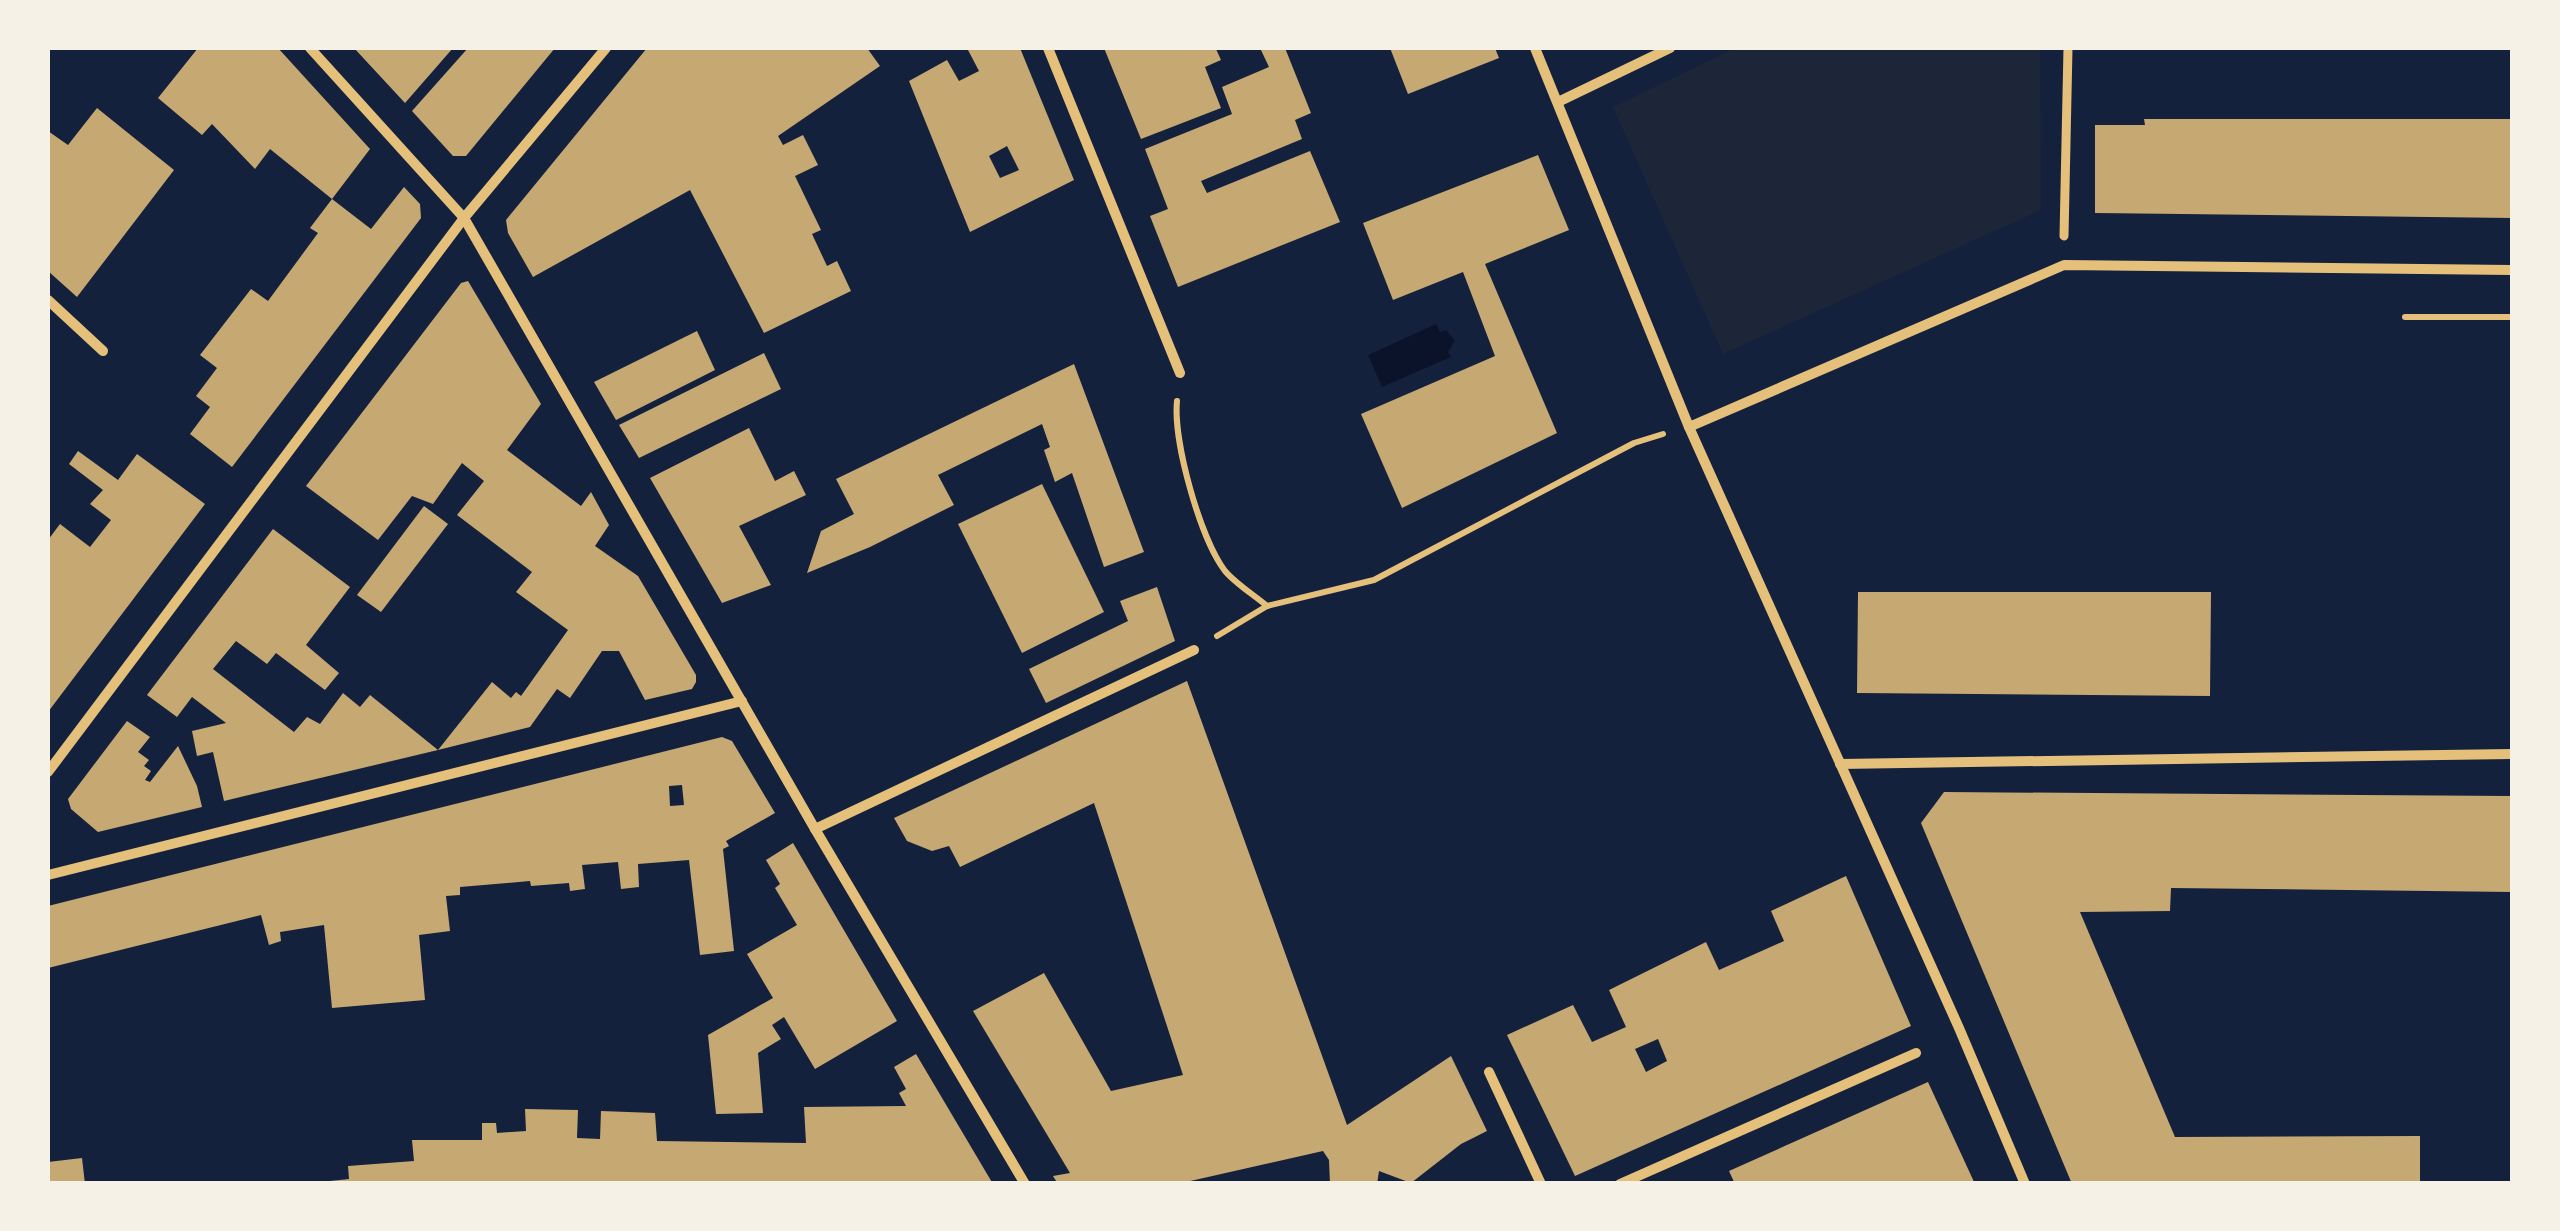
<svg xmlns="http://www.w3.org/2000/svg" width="2560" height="1231" font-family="'Varela Round',sans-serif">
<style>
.green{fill:#1d2539}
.water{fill:#0b132b}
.building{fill:#c6a872;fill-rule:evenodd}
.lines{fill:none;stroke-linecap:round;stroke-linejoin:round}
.path{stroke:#e5c07b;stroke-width:6}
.pedestrian{stroke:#e5c07b;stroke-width:9}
.minor{stroke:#e5c07b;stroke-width:10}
</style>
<rect width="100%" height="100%" fill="#14213d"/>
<path class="green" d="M 1735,48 L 2040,48 L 2041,210 L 1723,354 L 1613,107 Z"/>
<path class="water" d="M 1436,324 L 1440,332 L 1446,330 L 1455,341 L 1448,352 L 1451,357 L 1382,387 L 1368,355 Z"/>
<g class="building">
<path d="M 198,48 L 278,48 L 370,149 L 332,199 L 270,149 L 255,169 L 212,124 L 202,135 L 158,98 Z"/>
<path d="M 354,48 L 453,48 L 405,103 Z"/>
<path d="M 468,48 L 555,48 L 466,156 L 453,156 L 412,111 Z"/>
<path d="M 647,48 L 867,48 L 880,66 L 778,136 L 783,145 L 803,135 L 818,165 L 795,176 L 821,230 L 812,234 L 827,266 L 837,261 L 851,291 L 764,333 L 690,190 L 533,277 L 508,233 L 506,220 Z"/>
<path d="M 973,48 L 1020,48 L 1074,180 L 970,232 L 909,81 L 947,60 L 959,81 L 979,71 L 968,50 ZM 1007,146 L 1019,170 L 1000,178 L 989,156 Z"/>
<path d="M 1104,48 L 1216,49 L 1221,60 L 1205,67 L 1221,108 L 1141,139 Z"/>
<path d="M 1260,48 L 1285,48 L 1311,113 L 1295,120 L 1302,139 L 1201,181 L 1207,193 L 1310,151 L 1340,222 L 1178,287 L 1150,216 L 1168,209 L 1145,149 L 1232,114 L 1222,87 L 1269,67 Z"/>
<path d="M 1390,48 L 1495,48 L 1499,58 L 1408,94 Z"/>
<path d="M 97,108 L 174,170 L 77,297 L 48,271 L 48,131 L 68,145 Z"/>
<path d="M 2144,119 L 2512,119 L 2512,218 L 2095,213 L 2095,125 L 2145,125 Z"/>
<path d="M 1538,155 L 1569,230 L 1485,264 L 1557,433 L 1402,508 L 1361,414 L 1495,356 L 1463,272 L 1393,300 L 1363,223 Z"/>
<path d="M 404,187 L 420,204 L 421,218 L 232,467 L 190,434 L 210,407 L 196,396 L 217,368 L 200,355 L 251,289 L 268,301 L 318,233 L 310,228 L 332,199 L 371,229 Z"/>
<path d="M 468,281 L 541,404 L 507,450 L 581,506 L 591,492 L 609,525 L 595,546 L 638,576 L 696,675 L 696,682 L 692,689 L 645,700 L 619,651 L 602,651 L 570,698 L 557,689 L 530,727 L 438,750 L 492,682 L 511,698 L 516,692 L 521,696 L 568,630 L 516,592 L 532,572 L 457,515 L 484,481 L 462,463 L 433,504 L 412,496 L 378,540 L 306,486 L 461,283 Z"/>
<path d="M 697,331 L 715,370 L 616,420 L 594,382 Z"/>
<path d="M 764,353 L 781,389 L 639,458 L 619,425 Z"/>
<path d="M 1074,364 L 1144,552 L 1104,567 L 1072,473 L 1055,482 L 1044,450 L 1050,447 L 1042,424 L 938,475 L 954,505 L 870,547 L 807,573 L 821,531 L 854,514 L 836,479 Z"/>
<path d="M 749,428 L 775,481 L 794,471 L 806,495 L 739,526 L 771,585 L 722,603 L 650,478 Z"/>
<path d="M 78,451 L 118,480 L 137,454 L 205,504 L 48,712 L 48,540 L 60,524 L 90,547 L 111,520 L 90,504 L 103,490 L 69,464 Z"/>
<path d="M 1042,484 L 1104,612 L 1022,653 L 958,524 Z"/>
<path d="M 424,506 L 448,524 L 381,612 L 357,595 Z"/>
<path d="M 273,529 L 350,587 L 306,645 L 339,673 L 325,690 L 276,653 L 267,664 L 236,641 L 213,669 L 294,732 L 307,717 L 320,724 L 343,693 L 360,707 L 370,695 L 438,750 L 224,801 L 213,752 L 197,756 L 192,731 L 226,723 L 192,697 L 177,717 L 147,695 Z"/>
<path d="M 1157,587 L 1175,641 L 1046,703 L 1029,669 L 1128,621 L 1120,601 Z"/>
<path d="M 1858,592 L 2211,592 L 2210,696 L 1857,693 Z"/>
<path d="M 1187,681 L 1347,1125 L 1451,1056 L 1487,1131 L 1461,1144 L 1411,1183 L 1379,1171 L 1377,1184 L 1330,1184 L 1329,1160 L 1323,1151 L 1177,1184 L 1058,1184 L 1053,1176 L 1070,1173 L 973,1011 L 1044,973 L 1111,1091 L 1183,1075 L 1094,803 L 960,867 L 949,846 L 932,851 L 907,841 L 894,818 Z"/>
<path d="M 127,721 L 150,737 L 138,752 L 149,760 L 144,766 L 151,771 L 145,780 L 150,782 L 178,746 L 197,786 L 202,807 L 98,832 L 71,809 L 68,799 Z"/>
<path d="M 722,737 L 732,741 L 775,813 L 726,841 L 729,846 L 723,849 L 734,951 L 700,955 L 689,860 L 638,864 L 639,887 L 621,889 L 618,862 L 582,865 L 585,889 L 570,891 L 569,883 L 531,886 L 530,881 L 460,887 L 460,895 L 446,896 L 450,931 L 419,935 L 425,1000 L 332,1008 L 324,925 L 280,932 L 281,941 L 269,945 L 261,915 L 48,968 L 48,906 ZM 682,785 L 684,805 L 670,806 L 669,786 Z"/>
<path d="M 1944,792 L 2512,796 L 2512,892 L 2171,888 L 2170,911 L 2080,912 L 2175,1137 L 2420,1136 L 2420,1184 L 2072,1184 L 1921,823 Z"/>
<path d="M 793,843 L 897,1021 L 815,1069 L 784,1017 L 772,1025 L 781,1039 L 758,1053 L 763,1113 L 716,1114 L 708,1035 L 773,998 L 747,954 L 797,925 L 775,888 L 780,884 L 766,860 Z"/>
<path d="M 1846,876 L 1911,1026 L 1575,1176 L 1507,1035 L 1573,1005 L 1592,1042 L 1626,1027 L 1609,990 L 1706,942 L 1719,970 L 1784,941 L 1771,911 ZM 1658,1039 L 1667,1061 L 1646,1072 L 1635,1049 Z"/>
<path d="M 916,1054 L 993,1184 L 330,1184 L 330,1181 L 349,1179 L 348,1166 L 414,1161 L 412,1140 L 482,1140 L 482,1123 L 496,1123 L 497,1133 L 526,1131 L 525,1109 L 578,1110 L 577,1138 L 600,1139 L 601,1111 L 655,1113 L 657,1141 L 806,1143 L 804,1107 L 906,1106 L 899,1093 L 906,1089 L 894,1067 Z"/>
<path d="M 1928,1082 L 1975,1184 L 1735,1184 L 1729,1171 Z"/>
<path d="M 82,1158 L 85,1184 L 48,1184 L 48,1162 Z"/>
</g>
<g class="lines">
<g class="path">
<path d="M 2405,317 L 2512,317"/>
<path d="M 1177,401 C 1173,441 1200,538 1225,571 C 1236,584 1254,595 1267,606"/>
<path d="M 1217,636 L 1267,606 L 1374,580 L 1634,443 L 1663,434"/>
</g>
<path class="pedestrian" d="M 2064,236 L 2068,48"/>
<g class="minor">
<path d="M 310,48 L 464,218 L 815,829 L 1025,1184"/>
<path d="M 1048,48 L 1180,373"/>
<path d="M 1535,48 L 1689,427 L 1959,1028 L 2025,1184"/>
<path d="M 1558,102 L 1670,48"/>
<path d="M 48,300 L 103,351"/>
<path d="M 1689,427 L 2064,265 L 2512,270"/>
<path d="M 1840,764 L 2512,754"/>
<path d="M 48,772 L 464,218 L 606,48"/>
<path d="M 815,829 L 1194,650"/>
<path d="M 48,875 L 742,701"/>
<path d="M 1489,1072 L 1541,1184"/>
<path d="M 1620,1184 L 1916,1053"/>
</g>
</g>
<rect width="2560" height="1231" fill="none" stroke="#f6f1e7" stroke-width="100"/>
</svg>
